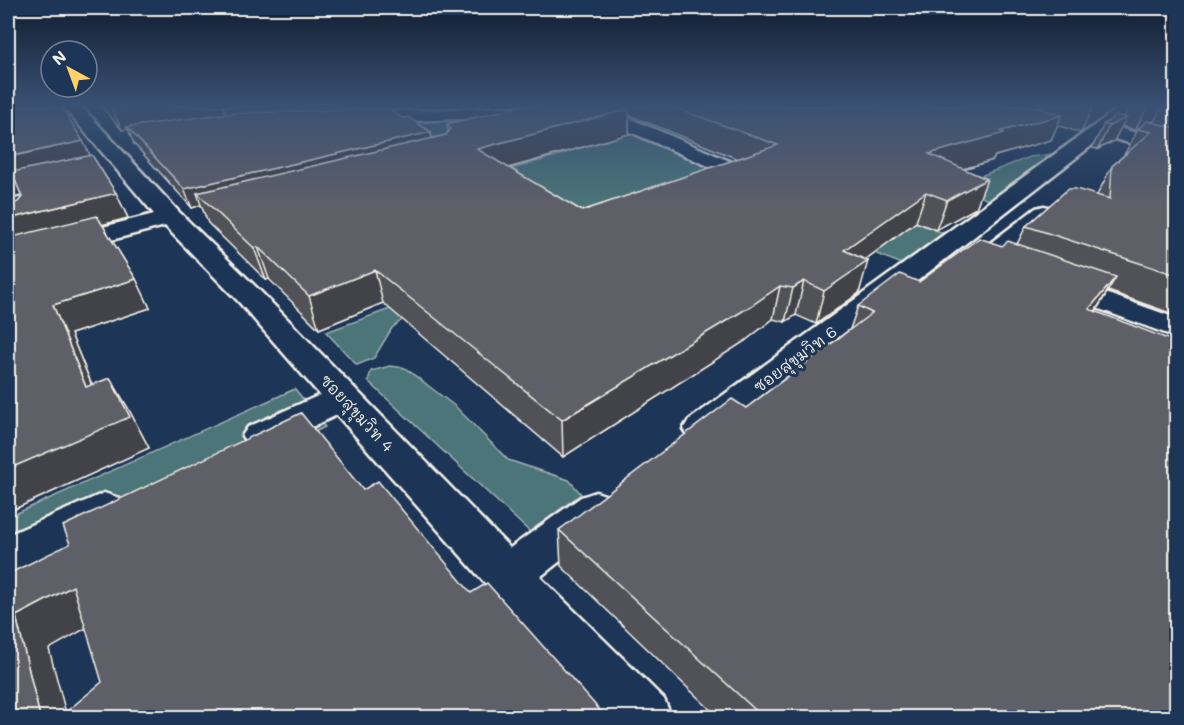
<svg xmlns="http://www.w3.org/2000/svg" width="1184" height="725" font-family="Mali,'Playpen Sans Thai',sans-serif">
<style>
.green{fill:#4b7479;stroke:#a0b2b0;stroke-width:1.5}
.lines{fill:none;stroke-linecap:round;stroke-linejoin:round}
.minor-casing{stroke:#f4f1e8;stroke-width:5}
.minor{fill:#1d3557;fill-rule:evenodd}
.wall{fill:#515159;stroke:#f4f1e8;stroke-width:1.5;fill-rule:evenodd}
.shaded-wall{fill:#424249;stroke:#f4f1e8;stroke-width:1.5}
.building{fill:#5e5e68;stroke:#f4f1e8;stroke-width:1.5}
.labels{text-anchor:middle;stroke-width:6;stroke-linejoin:round;paint-order:stroke}
.street-label{font-size:16px;fill:#f4f1e8;stroke:#1d3557}
</style>
<rect width="100%" height="100%" fill="#1d3557"/>
<filter id="ink" filterUnits="userSpaceOnUse"><feTurbulence type="fractalNoise" baseFrequency=".0167" numOctaves="2"/><feDisplacementMap in="SourceGraphic" scale="12" xChannelSelector="R" yChannelSelector="G"/><feConvolveMatrix kernelMatrix="1 2 1 2 8 2 1 2 1" color-interpolation-filters="sRGB"/></filter>
<g filter="url(#ink)">
<g class="green">
<path d="M 596,115 L 745,182 L 869,204 L 943,233 L 902,264 L 719,191 L 594,236 L 488,176 L 566,153 L 541,140 L 461,161 L 389,121 Z"/>
<path d="M 1052,154 L 988,200 L 968,191 L 965,182 L 1030,157 Z"/>
<path d="M 437,292 L 392,328 L 374,358 L 357,365 L 326,332 Z"/>
<path d="M 390,366 L 405,368 L 456,407 L 508,460 L 569,480 L 581,494 L 530,532 L 368,381 L 371,371 Z"/>
<path d="M 295,389 L 325,427 L 8,581 L 8,517 Z"/>
</g>
<g class="lines">
<defs>
<g id="minor">
<path d="M 63,106 L 81,106 L 179,212 L 259,290 L 510,548 L 581,497 L 596,492 L 611,497 L 617,509 L 611,521 L 540,577 L 664,699 L 672,718 L 607,718 L 491,590 L 337,415 L 274,445 L 261,449 L 248,445 L 242,436 L 248,427 L 320,395 L 239,302 L 165,226 L 8,267 L 8,251 L 154,214 Z"/>
<path d="M 535,106 L 544,107 L 547,111 L 544,115 L 538,116 L 356,123 L 350,122 L 347,118 L 350,114 L 356,113 Z"/>
<path d="M 587,106 L 617,113 L 734,163 L 738,167 L 734,171 L 727,173 L 720,171 L 605,121 L 581,115 L 578,111 L 581,107 Z"/>
<path d="M 1121,106 L 1141,106 L 1115,127 L 1176,144 L 1176,156 L 1104,136 L 715,438 L 702,442 L 689,438 L 683,429 L 689,420 Z"/>
<path d="M 63,172 L 71,174 L 74,179 L 71,184 L 8,198 L 8,186 Z"/>
<path d="M 1044,206 L 1052,208 L 1056,213 L 1052,218 L 995,265 L 986,267 L 977,265 L 973,259 L 977,253 L 1036,208 Z"/>
<path d="M 1060,277 L 1176,318 L 1176,337 L 1050,291 L 1046,285 L 1050,279 Z"/>
<path d="M 104,493 L 119,498 L 125,510 L 119,522 L 24,570 L 8,575 L 8,535 Z"/>
</g>
</defs>
<use href="#minor" class="minor-casing"/>
<use href="#minor" class="minor"/>
</g>
<g class="wall">
<path d="M 8,106 L 90,155 L 116,193 L 128,218 L 102,225 L 136,279 L 150,308 L 71,334 L 92,385 L 110,378 L 128,408 L 149,448 L 8,512 L 18,202 L 22,197 L 16,182 L 8,179 Z"/>
<path d="M 101,106 L 358,106 L 359,109 L 402,118 L 431,132 L 432,138 L 446,135 L 448,131 L 447,124 L 522,106 L 1118,106 L 1081,133 L 1057,125 L 1051,140 L 995,156 L 993,160 L 963,169 L 987,179 L 976,208 L 936,230 L 916,222 L 866,259 L 859,293 L 816,324 L 796,315 L 785,322 L 773,319 L 745,341 L 563,457 L 383,303 L 319,329 L 269,279 L 266,280 L 208,223 L 201,205 L 192,208 L 134,144 L 128,129 L 122,130 ZM 629,115 L 738,159 L 582,211 L 509,168 L 629,134 Z"/>
<path d="M 1130,106 L 1176,106 L 1176,315 L 1108,291 L 1096,311 L 1176,717 L 718,717 L 561,566 L 559,530 L 746,408 L 850,329 L 858,306 L 919,282 L 1002,246 L 1017,244 L 1026,226 L 1097,195 L 1112,166 L 1124,155 L 1138,129 L 1135,130 L 1121,126 L 1114,141 L 1098,149 L 1092,148 L 1104,124 L 1124,117 Z"/>
</g>
<g class="shaded-wall">
<path d="M 127,106 L 223,106 L 227,116 L 127,127 L 128,129 L 122,130 L 112,108 Z"/>
<path d="M 1095,106 L 1118,106 L 1081,133 L 1092,108 Z"/>
<path d="M 1148,106 L 1167,106 L 1161,109 L 1155,120 L 1135,130 Z"/>
<path d="M 629,109 L 629,134 L 480,176 L 477,149 Z"/>
<path d="M 1062,115 L 1051,140 L 995,156 L 993,160 L 919,182 L 929,154 L 1001,131 Z"/>
<path d="M 1126,118 L 1114,141 L 1098,149 L 1109,126 Z"/>
<path d="M 431,132 L 433,149 L 197,193 L 201,205 L 192,208 L 184,189 Z"/>
<path d="M 83,141 L 94,163 L 16,182 L 8,167 L 8,157 Z"/>
<path d="M 987,179 L 976,208 L 936,230 L 947,200 Z"/>
<path d="M 926,192 L 916,222 L 835,282 L 844,250 Z"/>
<path d="M 116,193 L 128,218 L 8,249 L 8,219 Z"/>
<path d="M 258,247 L 269,279 L 266,280 L 254,248 Z"/>
<path d="M 868,261 L 859,293 L 816,324 L 824,291 Z"/>
<path d="M 375,270 L 383,303 L 319,329 L 309,296 Z"/>
<path d="M 1116,277 L 1096,310 L 1070,343 L 1089,309 Z"/>
<path d="M 136,279 L 150,308 L 71,334 L 105,418 L 86,387 L 53,305 Z"/>
<path d="M 804,281 L 796,315 L 785,322 L 793,288 Z"/>
<path d="M 780,286 L 773,319 L 745,341 L 563,457 L 562,420 Z"/>
<path d="M 110,378 L 128,408 L 149,448 L 8,512 L 8,469 Z"/>
<path d="M 73,586 L 102,619 L 49,649 L 67,717 L 40,717 L 16,616 Z"/>
</g>
<g class="building">
<path d="M 8,106 L 61,106 L 83,141 L 8,157 Z"/>
<path d="M 110,106 L 127,106 L 112,108 Z"/>
<path d="M 522,106 L 622,106 L 629,109 L 477,149 L 582,211 L 778,145 L 670,106 L 1033,106 L 1062,115 L 1001,131 L 1004,133 L 929,154 L 987,179 L 947,200 L 926,192 L 844,250 L 868,261 L 824,291 L 804,281 L 793,288 L 780,286 L 751,306 L 562,420 L 375,270 L 309,296 L 258,247 L 254,248 L 197,193 L 446,135 L 451,129 L 447,124 Z"/>
<path d="M 1165,106 L 1176,106 L 1176,113 L 1161,109 Z"/>
<path d="M 388,108 L 402,118 L 408,117 L 431,132 L 184,189 L 127,127 L 222,114 Z"/>
<path d="M 1116,115 L 1126,118 L 1109,126 L 1104,124 Z"/>
<path d="M 1147,121 L 1176,128 L 1176,275 L 1026,226 L 1068,189 L 1076,189 L 1110,199 L 1112,166 L 1151,132 L 1138,129 Z"/>
<path d="M 92,155 L 116,193 L 8,219 L 8,206 L 18,202 L 22,197 L 12,172 Z"/>
<path d="M 97,216 L 136,279 L 53,305 L 86,387 L 110,378 L 130,417 L 8,469 L 8,238 Z"/>
<path d="M 979,238 L 1002,246 L 1008,241 L 1116,277 L 1089,309 L 1176,342 L 1176,717 L 763,717 L 559,530 L 732,399 L 746,408 L 872,313 L 858,306 L 900,274 L 919,282 Z"/>
<path d="M 301,413 L 363,490 L 378,481 L 471,593 L 487,583 L 606,717 L 60,717 L 102,682 L 73,586 L 16,616 L 40,717 L 8,717 L 8,574 L 70,544 L 63,526 Z"/>
</g>
</g>
<linearGradient id="sky" x2="0" y2="1"><stop stop-color="#101d30"/><stop offset="0.51" stop-color="#3a5174"/><stop offset="1" stop-color="#3a5174" stop-opacity="0"/></linearGradient>
<rect width="1184" height="207" fill="url(#sky)"/>
<g class="labels">
<g class="street-label">
<text transform="translate(795 359) rotate(-37)" y="6">ซอยสุขุมวิท 6</text>
<text transform="translate(357 413) rotate(47)" y="6">ซอยสุขุมวิท 4</text>
</g>
</g>
<rect width="1184" height="725" fill="none" stroke="#1d3557" stroke-width="30"/>
<rect x="15" y="15" width="1154" height="695" fill="none" stroke="#f4f1e8" stroke-width="2" filter="url(#ink)"/>
<g transform="translate(69 69) rotate(319)"><circle r="28" fill="#1d3557" stroke="#738091" stroke-width="1.5"/>
<path d="M0-4.5L10 22L0 15L-10 22Z" fill="#ffd166"/>
<text y="-9" font-size="16" font-weight="bold" text-anchor="middle" fill="#f4f1e8">N</text>
</g>
</svg>
